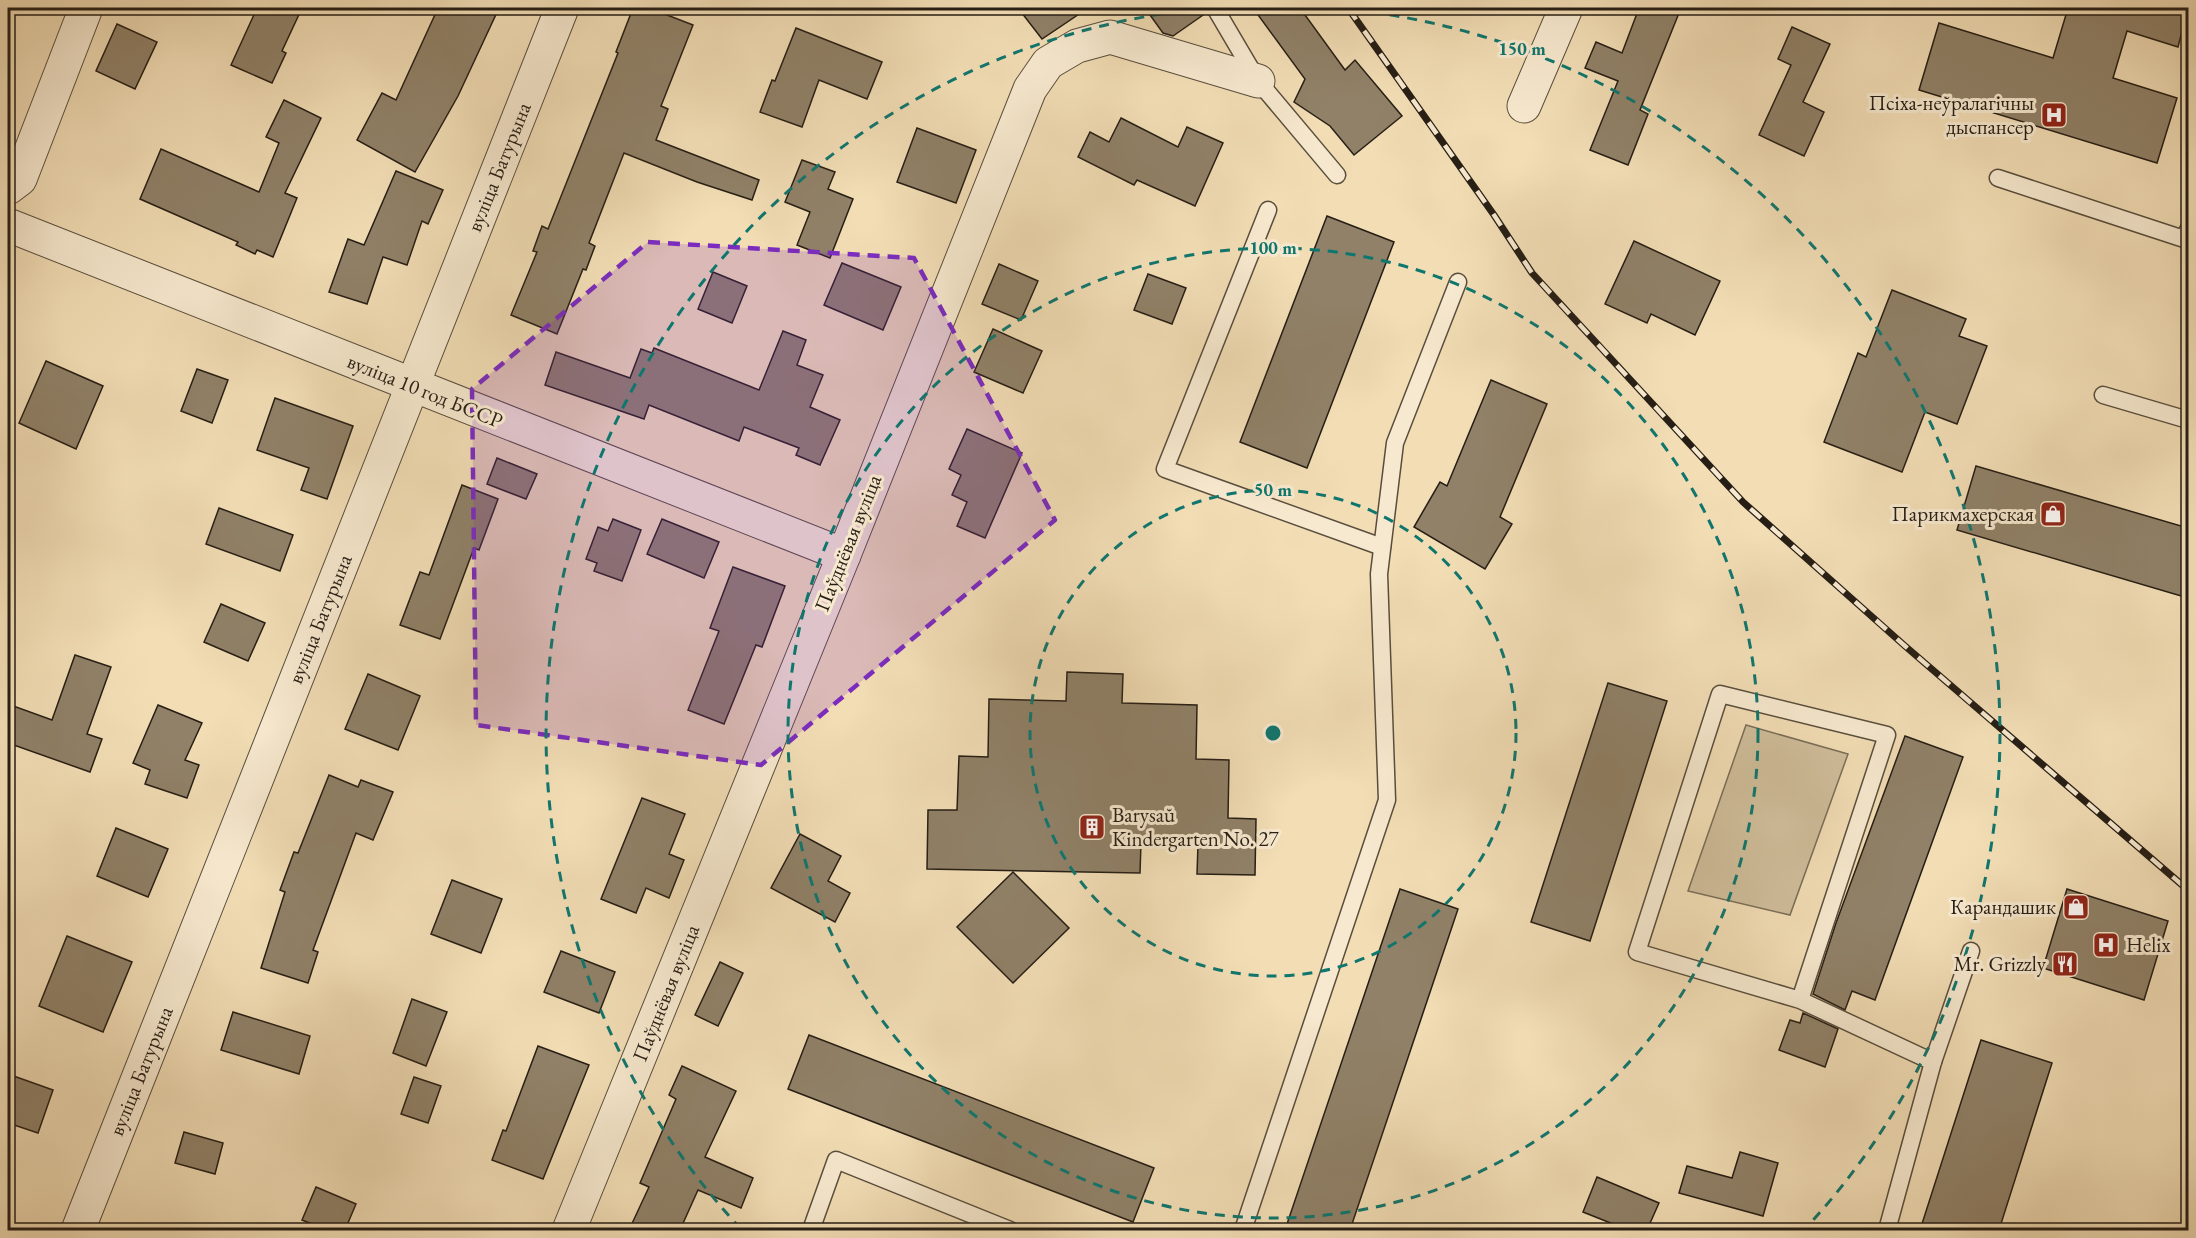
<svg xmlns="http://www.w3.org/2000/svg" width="2196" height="1238" font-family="'EB Garamond',serif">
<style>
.green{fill:#cfbd9a;stroke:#7a6e58;stroke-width:1.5}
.building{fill:#908168;stroke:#261e15;stroke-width:1.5}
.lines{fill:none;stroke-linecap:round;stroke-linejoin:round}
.service-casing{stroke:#594e3d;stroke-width:19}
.minor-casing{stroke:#594e3d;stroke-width:35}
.service{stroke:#f7e9cf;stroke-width:16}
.minor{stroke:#f7e9cf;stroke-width:33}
.rail-casing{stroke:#261e15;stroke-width:7}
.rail{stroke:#f7e9cf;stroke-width:4.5;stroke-dasharray:14;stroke-linecap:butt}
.marked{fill:#7b2cbf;fill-opacity:0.2;stroke:#7b2cbf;stroke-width:4.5;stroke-dasharray:12 8;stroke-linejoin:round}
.ring{fill:none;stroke:#0f766e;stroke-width:3;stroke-dasharray:10 8}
.labels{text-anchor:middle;stroke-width:6;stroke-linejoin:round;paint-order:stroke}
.poi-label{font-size:21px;fill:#261e15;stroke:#f7e9cf;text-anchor:end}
.street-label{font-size:21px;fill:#261e15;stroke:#f7e9cf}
.centre{fill:#0f766e;stroke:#f7e9cf;stroke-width:3}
.ring-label{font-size:18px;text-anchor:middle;font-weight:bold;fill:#0f766e;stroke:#f7e9cf;stroke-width:6;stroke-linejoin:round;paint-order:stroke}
</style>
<rect width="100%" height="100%" fill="#f2ddb5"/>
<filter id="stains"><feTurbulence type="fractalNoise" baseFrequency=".00333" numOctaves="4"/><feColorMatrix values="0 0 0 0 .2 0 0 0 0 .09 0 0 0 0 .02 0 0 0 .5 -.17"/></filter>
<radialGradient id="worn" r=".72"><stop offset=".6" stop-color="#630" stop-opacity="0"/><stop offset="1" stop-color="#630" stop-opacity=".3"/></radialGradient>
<path class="green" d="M 1746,725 L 1848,754 L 1790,915 L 1688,891 Z"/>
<g class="building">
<path d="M 257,8 L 302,8 L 282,51 L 286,53 L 272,83 L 231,65 Z"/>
<path d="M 438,8 L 499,8 L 458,96 L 415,172 L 357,140 L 382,93 L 396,100 Z"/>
<path d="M 633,8 L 649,8 L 693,25 L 661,106 L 668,109 L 656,140 L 759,180 L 752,200 L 697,182 L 624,153 L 589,243 L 595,246 L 586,270 L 583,269 L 557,334 L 511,315 L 537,252 L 533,251 L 542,226 L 548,229 L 618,53 L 616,52 Z"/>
<path d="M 1018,8 L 1088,8 L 1042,39 Z"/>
<path d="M 1145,8 L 1205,8 L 1206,13 L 1173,36 L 1163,33 Z"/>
<path d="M 1253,8 L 1300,8 L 1345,70 L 1355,60 L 1402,116 L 1354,155 L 1330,126 L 1294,102 L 1305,79 Z"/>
<path d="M 1639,8 L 1681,8 L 1640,110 L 1648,114 L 1628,165 L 1590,150 L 1618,81 L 1585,68 L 1596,42 L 1622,53 Z"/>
<path d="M 2068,8 L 2188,8 L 2178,47 L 2127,31 L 2113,78 L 2177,98 L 2157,163 L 1919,90 L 1939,23 L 2053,58 Z"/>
<path d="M 117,24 L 157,42 L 135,89 L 96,71 Z"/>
<path d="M 1792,27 L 1830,44 L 1803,102 L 1824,112 L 1804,156 L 1759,135 L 1791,65 L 1778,59 Z"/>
<path d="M 796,28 L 882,62 L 867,99 L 819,80 L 802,127 L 760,112 L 772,80 L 775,81 Z"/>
<path d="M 284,100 L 321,118 L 285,193 L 297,198 L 273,257 L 257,250 L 255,254 L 236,245 L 238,242 L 140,199 L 161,149 L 259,192 L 279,143 L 266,137 Z"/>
<path d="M 1121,118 L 1178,147 L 1187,127 L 1223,143 L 1195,206 L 1137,180 L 1134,185 L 1078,157 L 1090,132 L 1109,142 Z"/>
<path d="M 917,128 L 976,150 L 956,203 L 897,182 Z"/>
<path d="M 802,160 L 835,172 L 828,189 L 853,199 L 830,258 L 797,245 L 810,212 L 785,202 Z"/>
<path d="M 396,171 L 443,190 L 428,224 L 422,221 L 407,265 L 383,257 L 367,304 L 329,292 L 348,239 L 364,245 Z"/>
<path d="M 1327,216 L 1394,242 L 1307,468 L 1240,442 Z"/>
<path d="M 1634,241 L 1720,281 L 1695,335 L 1651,314 L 1647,323 L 1605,304 Z"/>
<path d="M 842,263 L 901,287 L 883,330 L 824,305 Z"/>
<path d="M 999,264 L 1038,281 L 1021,320 L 982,304 Z"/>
<path d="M 713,272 L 747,286 L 732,323 L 698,309 Z"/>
<path d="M 1148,274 L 1186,288 L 1172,324 L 1134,310 Z"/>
<path d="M 1892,290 L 1966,319 L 1959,336 L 1987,346 L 1957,424 L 1925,412 L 1902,472 L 1824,442 L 1858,353 L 1866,357 Z"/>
<path d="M 993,329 L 1042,351 L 1023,393 L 974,372 Z"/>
<path d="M 783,331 L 806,340 L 797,365 L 823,375 L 810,407 L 840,420 L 820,465 L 796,455 L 799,448 L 744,427 L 739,441 L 649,405 L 644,419 L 545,385 L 556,352 L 630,378 L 641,349 L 652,353 L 654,348 L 759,390 Z"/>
<path d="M 46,361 L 103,386 L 76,449 L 19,423 Z"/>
<path d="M 197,369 L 228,380 L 212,423 L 181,411 Z"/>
<path d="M 1491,380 L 1547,404 L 1500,517 L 1512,524 L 1485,569 L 1414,527 L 1440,482 L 1447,486 Z"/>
<path d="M 275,398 L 353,426 L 327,499 L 301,490 L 309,468 L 257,450 Z"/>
<path d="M 967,429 L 1022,453 L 985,538 L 957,526 L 967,502 L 952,495 L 961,475 L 949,469 Z"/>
<path d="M 497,458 L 537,474 L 526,499 L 487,484 Z"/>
<path d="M 1976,466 L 2188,528 L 2188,598 L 1957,530 Z"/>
<path d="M 462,485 L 498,499 L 479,550 L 474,548 L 440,639 L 400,625 L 420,572 L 429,575 Z"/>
<path d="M 219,508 L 293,535 L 280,571 L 206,544 Z"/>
<path d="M 613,519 L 641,530 L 622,581 L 594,571 L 597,563 L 586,559 L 598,527 L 608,531 Z"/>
<path d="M 662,519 L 719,542 L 704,578 L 647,554 Z"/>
<path d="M 733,567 L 785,586 L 762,647 L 756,645 L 724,724 L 688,710 L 719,631 L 710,628 Z"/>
<path d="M 221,604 L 265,623 L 248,661 L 204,642 Z"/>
<path d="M 75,655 L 111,667 L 87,734 L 102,739 L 90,772 L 8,743 L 8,704 L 52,720 Z"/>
<path d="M 1067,672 L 1123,674 L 1122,703 L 1197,705 L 1196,759 L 1229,760 L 1228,818 L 1256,819 L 1255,875 L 1197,874 L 1198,844 L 1141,843 L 1140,873 L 927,869 L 928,810 L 957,810 L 959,756 L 988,757 L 989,699 L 1066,701 Z"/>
<path d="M 368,674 L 420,696 L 398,750 L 345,729 Z"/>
<path d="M 1608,683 L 1667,701 L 1590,941 L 1531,922 Z"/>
<path d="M 158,705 L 202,723 L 185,760 L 199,765 L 187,798 L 145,784 L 150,770 L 133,763 Z"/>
<path d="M 1905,736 L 1963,757 L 1875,1000 L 1852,991 L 1845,1010 L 1813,994 L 1836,923 Z"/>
<path d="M 329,775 L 358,787 L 361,780 L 393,792 L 373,840 L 356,833 L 313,950 L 318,952 L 308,983 L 261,968 L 285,892 L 280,890 L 294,852 L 298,853 Z"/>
<path d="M 642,798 L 685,814 L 669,854 L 684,860 L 669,898 L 646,888 L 636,913 L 601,899 Z"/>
<path d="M 116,828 L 168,849 L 148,897 L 97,876 Z"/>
<path d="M 800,834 L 841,856 L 828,881 L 850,893 L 835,922 L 771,888 Z"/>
<path d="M 1013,872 L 1069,928 L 1013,983 L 957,927 Z"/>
<path d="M 452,880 L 502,899 L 481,953 L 431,934 Z"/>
<path d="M 1400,889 L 1458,909 L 1350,1230 L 1285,1230 Z"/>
<path d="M 2067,889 L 2168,921 L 2144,1000 L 2043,968 Z"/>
<path d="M 67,936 L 132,962 L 103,1032 L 39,1006 Z"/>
<path d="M 561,951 L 615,972 L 599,1013 L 544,992 Z"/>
<path d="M 720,962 L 743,973 L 718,1026 L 695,1015 Z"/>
<path d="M 412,999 L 447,1012 L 426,1066 L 393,1053 Z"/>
<path d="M 233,1012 L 310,1036 L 299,1074 L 221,1050 Z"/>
<path d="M 1803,1013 L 1838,1029 L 1825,1067 L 1779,1050 L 1790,1020 L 1800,1023 Z"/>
<path d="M 809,1035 L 1154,1168 L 1133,1222 L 788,1089 Z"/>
<path d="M 1981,1040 L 2052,1063 L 1999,1230 L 1920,1230 Z"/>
<path d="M 538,1046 L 589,1065 L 543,1179 L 492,1160 L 503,1130 L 506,1131 Z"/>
<path d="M 682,1066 L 736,1091 L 705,1157 L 753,1178 L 741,1208 L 698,1190 L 680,1230 L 629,1230 L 649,1187 L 640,1183 L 676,1099 L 669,1095 Z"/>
<path d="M 8,1074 L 53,1090 L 38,1133 L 8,1123 Z"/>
<path d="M 414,1077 L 441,1086 L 428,1123 L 401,1114 Z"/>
<path d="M 184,1132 L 223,1143 L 215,1174 L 175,1163 Z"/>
<path d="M 1740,1152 L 1778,1163 L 1763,1216 L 1679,1193 L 1687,1166 L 1732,1178 Z"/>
<path d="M 1597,1177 L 1659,1203 L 1647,1230 L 1628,1230 L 1583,1212 Z"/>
<path d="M 316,1187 L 356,1204 L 345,1230 L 327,1230 L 302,1220 Z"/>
</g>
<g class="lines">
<defs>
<g id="service">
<path d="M 1215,8 L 1258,81 L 1337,175"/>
<path d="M 1998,178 L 2184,239 L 2188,230"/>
<path d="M 1268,210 L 1165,469 L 1382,547"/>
<path d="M 2103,395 L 2188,420"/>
<path d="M 1800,1000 L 1887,735 L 1720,694 L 1637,952 L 1800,1000 L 1933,1062 L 1887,1230"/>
<path d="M 1933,1062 L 1971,951"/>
<path d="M 811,1230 L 836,1160 L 1010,1230"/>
<path d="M 1243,1230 L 1387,800 L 1379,574 L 1395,443 L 1458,282"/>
</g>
<g id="minor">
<path d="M 1524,106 L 1566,8"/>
<path d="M 8,188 L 20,179 L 86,8"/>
<path d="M 8,225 L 844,555"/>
<path d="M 78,1230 L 562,8"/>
<path d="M 569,1230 L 844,555 L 1030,89 L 1048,63 L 1077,46 L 1110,37 L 1258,81"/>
</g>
</defs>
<use href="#service" class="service-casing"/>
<use href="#minor" class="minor-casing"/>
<use href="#service" class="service"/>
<use href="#minor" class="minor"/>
<defs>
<path id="rail" d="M 1348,8 L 1494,215 L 1532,273 L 1743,502 L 1905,646 L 2188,890"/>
</defs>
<use href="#rail" class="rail-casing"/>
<use href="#rail" class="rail"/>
</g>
<path class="marked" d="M 648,242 L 914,258 L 1055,520 L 761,765 L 476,725 L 472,389 Z"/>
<g class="ring">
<circle cx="1273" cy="733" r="243"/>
<circle cx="1273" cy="733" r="485"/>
<path d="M741 1229A728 728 0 0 1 1210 8M1336 8A728 728 0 0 1 1805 1229"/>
</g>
<defs>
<symbol id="hospital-square" viewBox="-11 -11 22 22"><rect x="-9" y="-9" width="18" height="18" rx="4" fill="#8f2418" stroke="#f7e9cf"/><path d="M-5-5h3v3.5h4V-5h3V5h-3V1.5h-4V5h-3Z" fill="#fff"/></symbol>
<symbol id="shop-square" viewBox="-11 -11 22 22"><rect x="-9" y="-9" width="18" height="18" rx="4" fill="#8f2418" stroke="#f7e9cf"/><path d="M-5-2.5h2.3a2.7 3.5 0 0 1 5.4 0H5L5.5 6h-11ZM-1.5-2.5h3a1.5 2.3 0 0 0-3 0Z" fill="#fff"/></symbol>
<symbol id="building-square" viewBox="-11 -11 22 22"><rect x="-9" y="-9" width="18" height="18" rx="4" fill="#8f2418" stroke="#f7e9cf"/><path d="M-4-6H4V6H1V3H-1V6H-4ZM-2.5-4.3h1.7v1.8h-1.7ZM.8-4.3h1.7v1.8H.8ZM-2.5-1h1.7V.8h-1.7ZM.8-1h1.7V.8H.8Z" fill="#fff"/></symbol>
<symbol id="restaurant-square" viewBox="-11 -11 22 22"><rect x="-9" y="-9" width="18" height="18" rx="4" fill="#8f2418" stroke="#f7e9cf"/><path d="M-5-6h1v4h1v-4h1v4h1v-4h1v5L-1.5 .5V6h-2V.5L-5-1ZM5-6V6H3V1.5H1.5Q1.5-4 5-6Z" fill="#fff"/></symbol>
</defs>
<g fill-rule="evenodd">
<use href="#hospital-square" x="2039" y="100" width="30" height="30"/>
<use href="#shop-square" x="2038" y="499" width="30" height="30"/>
<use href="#building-square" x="1077" y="812" width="30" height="30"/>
<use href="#shop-square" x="2061" y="892" width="30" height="30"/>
<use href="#hospital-square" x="2091" y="930" width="30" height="30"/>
<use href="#restaurant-square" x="2050" y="949" width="30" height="30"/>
</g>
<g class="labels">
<g class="poi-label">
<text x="2034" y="110">Псіха-неўралагічны<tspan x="2034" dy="24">дыспансер</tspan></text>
<text x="2034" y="521">Парикмахерская</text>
<text x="1112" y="822" text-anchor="start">Barysaŭ<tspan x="1112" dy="24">Kindergarten No. 27</tspan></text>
<text x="2056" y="914">Карандашик</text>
<text x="2126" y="952" text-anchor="start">Helix</text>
<text x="2046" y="971">Mr. Grizzly</text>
</g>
<g class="street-label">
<text transform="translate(499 167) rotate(-68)" y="7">вуліца Батурына</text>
<text transform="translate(425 391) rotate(22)" y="7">вуліца 10 год БССР</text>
<text transform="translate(848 543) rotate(-68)" y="7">Паўднёвая вуліца</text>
<text transform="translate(320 619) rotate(-68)" y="7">вуліца Батурына</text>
<text transform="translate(666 993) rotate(-68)" y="7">Паўднёвая вуліца</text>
<text transform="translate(141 1071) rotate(-68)" y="7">вуліца Батурына</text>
</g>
</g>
<circle cx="1273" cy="733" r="9" class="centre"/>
<g class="ring-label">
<text x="1522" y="55">150 m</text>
<text x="1273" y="254">100 m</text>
<text x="1273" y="496">50 m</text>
</g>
<rect width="2196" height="1238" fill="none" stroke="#f2ddb5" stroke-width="30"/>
<rect x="9" y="9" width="2178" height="1220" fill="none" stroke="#261e15" stroke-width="3"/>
<rect x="15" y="15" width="2166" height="1208" fill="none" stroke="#261e15" stroke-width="1.5"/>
<rect width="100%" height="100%" filter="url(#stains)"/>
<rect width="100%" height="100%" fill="url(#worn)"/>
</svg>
